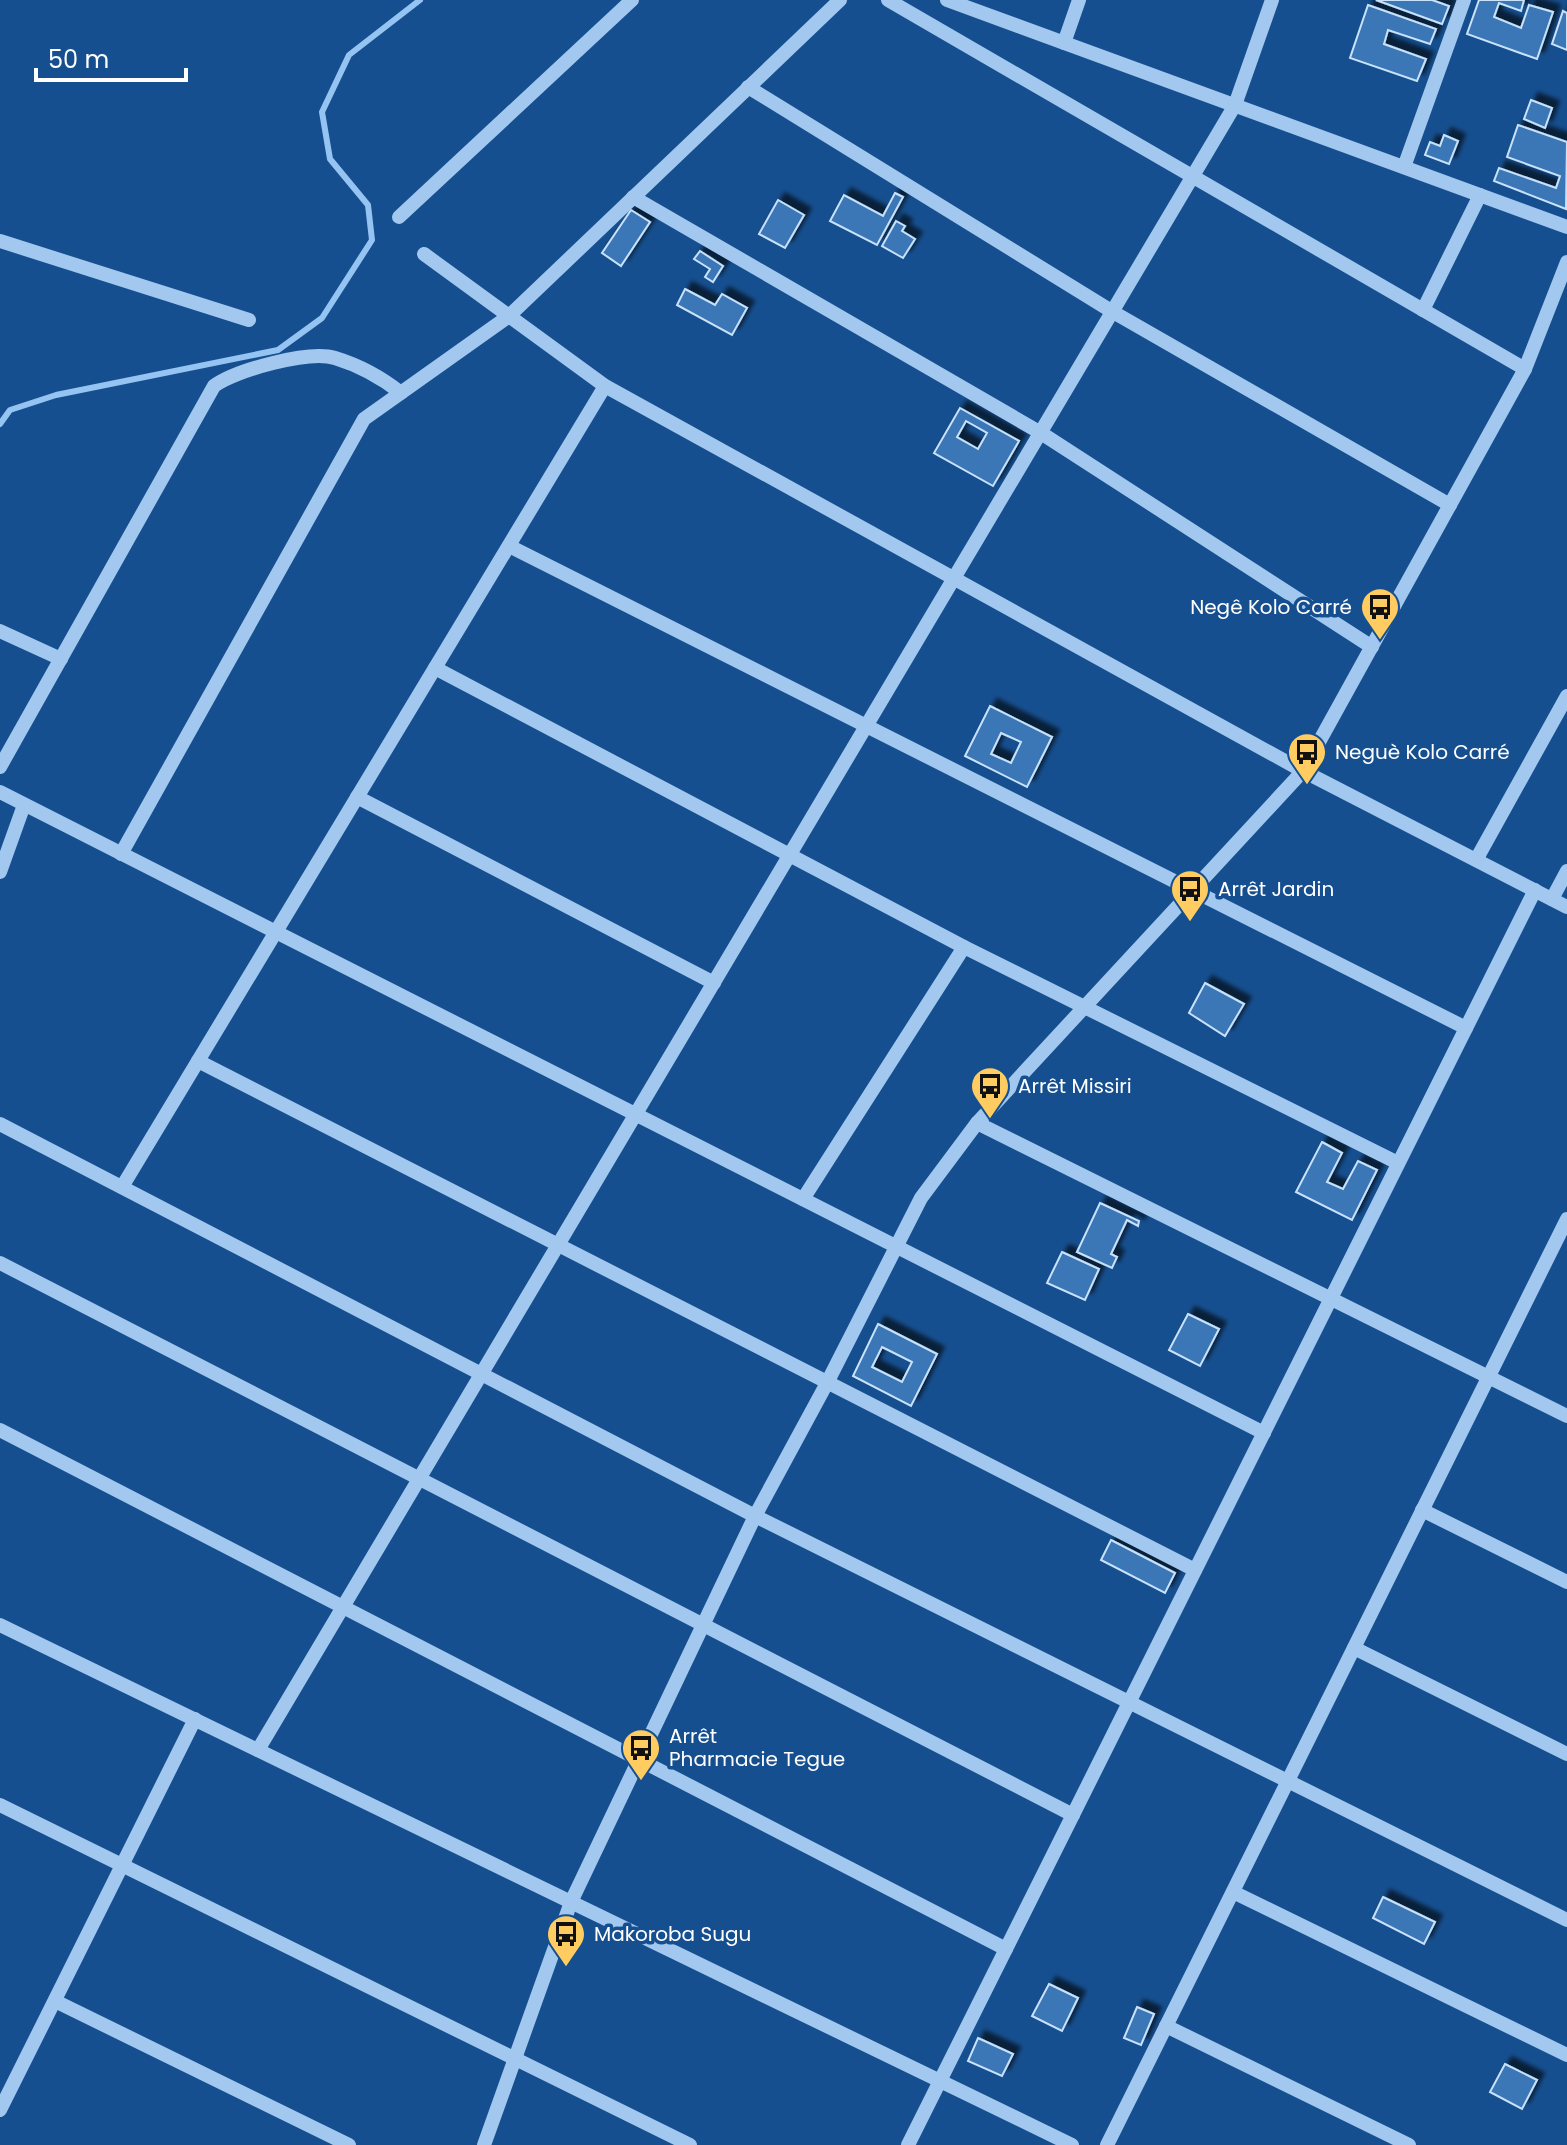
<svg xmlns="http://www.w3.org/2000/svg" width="1567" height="2145" font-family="Poppins,sans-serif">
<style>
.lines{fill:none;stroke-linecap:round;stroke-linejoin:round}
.stream{stroke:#95c4f3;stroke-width:6}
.building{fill:#3a76b6;stroke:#c9e2fb;stroke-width:2;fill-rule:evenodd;filter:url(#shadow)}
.minor{stroke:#a2c8f0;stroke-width:14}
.labels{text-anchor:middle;stroke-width:7;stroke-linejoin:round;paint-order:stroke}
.poi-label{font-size:20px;fill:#fff;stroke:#164f8f;text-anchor:start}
</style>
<defs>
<filter id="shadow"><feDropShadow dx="7" dy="-7" stdDeviation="2" flood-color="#0009"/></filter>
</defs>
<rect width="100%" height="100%" fill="#164f8f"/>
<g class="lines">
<path class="stream" d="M 0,424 L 10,410 L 56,395 L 278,350 L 322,318 L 372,240 L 368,205 L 330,159 L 322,112 L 349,55 L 420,0"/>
</g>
<g class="building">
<path d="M 1376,0 L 1432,0 L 1449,6 L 1442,24 Z"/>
<path d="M 1479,0 L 1524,0 L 1521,11 L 1499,3 L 1494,17 L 1521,28 L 1529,5 L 1553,12 L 1537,59 L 1467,34 Z"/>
<path d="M 1368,5 L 1436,29 L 1430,44 L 1388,30 L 1384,44 L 1426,59 L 1417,81 L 1350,58 Z"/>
<path d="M 1563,11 L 1567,13 L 1567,50 L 1552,44 Z"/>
<path d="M 1531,100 L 1552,108 L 1545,128 L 1524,119 Z"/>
<path d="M 1518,125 L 1567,142 L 1566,209 L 1494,181 L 1499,168 L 1556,188 L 1560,176 L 1507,157 Z"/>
<path d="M 1444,135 L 1458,141 L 1449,164 L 1425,155 L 1430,142 L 1440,146 Z"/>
<path d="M 895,193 L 903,197 L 877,245 L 830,221 L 844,195 L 883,216 Z"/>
<path d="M 778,200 L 804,215 L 785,248 L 759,234 Z"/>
<path d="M 631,210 L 650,222 L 621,266 L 602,253 Z"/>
<path d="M 896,221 L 905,226 L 902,231 L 915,239 L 903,258 L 882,246 Z"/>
<path d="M 700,251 L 723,266 L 713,282 L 705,277 L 710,269 L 694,259 Z"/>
<path d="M 685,289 L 715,305 L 722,294 L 747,308 L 732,335 L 677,305 Z"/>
<path d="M 960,408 L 1019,441 L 993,486 L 934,453 ZM 966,421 L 987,433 L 978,449 L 957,437 Z"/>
<path d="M 990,706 L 1052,737 L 1027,787 L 965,756 ZM 1001,733 L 1021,742 L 1011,763 L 991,754 Z"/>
<path d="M 1205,983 L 1244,1004 L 1225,1036 L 1189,1013 Z"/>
<path d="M 1322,1142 L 1342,1153 L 1327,1182 L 1343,1189 L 1358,1161 L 1377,1170 L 1352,1220 L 1296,1192 Z"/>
<path d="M 1100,1203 L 1139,1221 L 1138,1226 L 1127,1220 L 1111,1254 L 1117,1257 L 1112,1268 L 1077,1252 Z"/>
<path d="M 1062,1252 L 1099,1269 L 1085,1300 L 1047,1283 Z"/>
<path d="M 1188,1314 L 1219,1329 L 1200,1366 L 1169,1350 Z"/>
<path d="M 878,1324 L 937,1354 L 911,1406 L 853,1376 ZM 882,1347 L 912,1362 L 902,1382 L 872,1367 Z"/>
<path d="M 1111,1540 L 1175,1573 L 1165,1593 L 1101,1560 Z"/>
<path d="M 1383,1897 L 1435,1922 L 1424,1944 L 1373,1918 Z"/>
<path d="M 1049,1984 L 1078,1998 L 1062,2031 L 1032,2016 Z"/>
<path d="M 1137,2007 L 1154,2014 L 1141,2045 L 1124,2038 Z"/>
<path d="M 978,2038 L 1013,2054 L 1002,2076 L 968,2061 Z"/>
<path d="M 1505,2064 L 1537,2080 L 1522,2109 L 1490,2092 Z"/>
</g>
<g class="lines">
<g class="minor">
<path d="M 888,0 L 1525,369"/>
<path d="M 947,0 L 1567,227"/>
<path d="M 1064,43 L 1079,0"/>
<path d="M 748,87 L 1113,312 L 1450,505"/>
<path d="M 1404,167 L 1464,0"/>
<path d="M 633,197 L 1041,433 L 1372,647"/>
<path d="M 399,217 L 632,0"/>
<path d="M 0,241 L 249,320"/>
<path d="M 424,254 L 605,386 L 1303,771 L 1567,907"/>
<path d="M 1423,310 L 1480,195"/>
<path d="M 509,546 L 1466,1028"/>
<path d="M 0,631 L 61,659"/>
<path d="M 435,668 L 964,947 L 1398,1163"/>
<path d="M 0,767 L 214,386 C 236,370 309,350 335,358 C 358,365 382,378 401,393"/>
<path d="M 0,792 L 1264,1433"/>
<path d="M 357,797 L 714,983"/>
<path d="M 121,854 L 364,419 L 509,316 L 840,0"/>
<path d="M 1476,860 L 1567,696"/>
<path d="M 0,872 L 24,805"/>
<path d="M 1552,899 L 1567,871"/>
<path d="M 198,1061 L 1195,1570"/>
<path d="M 977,1123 L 1567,1416"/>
<path d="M 0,1124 L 755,1516 L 1567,1920"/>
<path d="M 122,1187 L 605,386"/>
<path d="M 803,1199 L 964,947"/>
<path d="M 0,1263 L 1073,1815"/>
<path d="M 0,1430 L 1006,1949"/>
<path d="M 1422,1510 L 1567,1582"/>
<path d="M 0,1625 L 1072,2145"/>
<path d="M 1354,1648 L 1567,1754"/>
<path d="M 258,1750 L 1235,105 L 1272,0"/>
<path d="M 0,1805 L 690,2145"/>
<path d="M 1233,1892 L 1567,2055"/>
<path d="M 55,2001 L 349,2145"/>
<path d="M 1166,2026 L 1409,2145"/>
<path d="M 0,2110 L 195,1719"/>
<path d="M 484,2145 L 571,1902 L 755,1516 L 827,1383 L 921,1198 L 977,1123 L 1303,771 L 1525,369 L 1567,262"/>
<path d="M 908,2145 L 1535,890"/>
<path d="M 1107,2145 L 1567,1219"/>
</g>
</g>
<defs>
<symbol id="bus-pin" viewBox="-11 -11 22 30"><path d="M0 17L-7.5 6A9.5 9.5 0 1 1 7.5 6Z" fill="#ffcc61" stroke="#164f8f"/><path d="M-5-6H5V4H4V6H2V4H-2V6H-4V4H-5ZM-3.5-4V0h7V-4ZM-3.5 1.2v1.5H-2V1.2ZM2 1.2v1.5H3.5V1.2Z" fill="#111"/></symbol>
</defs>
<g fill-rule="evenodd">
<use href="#bus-pin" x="1358" y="585" width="44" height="60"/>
<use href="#bus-pin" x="1285" y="730" width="44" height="60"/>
<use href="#bus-pin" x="1168" y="867" width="44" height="60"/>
<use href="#bus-pin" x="968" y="1064" width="44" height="60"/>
<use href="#bus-pin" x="619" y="1726" width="44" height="60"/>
<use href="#bus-pin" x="544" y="1912" width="44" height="60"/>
</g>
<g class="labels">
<g class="poi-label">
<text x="1352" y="614" text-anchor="end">Negê Kolo Carré</text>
<text x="1335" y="759">Neguè Kolo Carré</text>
<text x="1218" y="896">Arrêt Jardin</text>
<text x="1018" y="1093">Arrêt Missiri</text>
<text x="669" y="1743">Arrêt<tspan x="669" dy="23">Pharmacie Tegue</tspan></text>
<text x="594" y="1941">Makoroba Sugu</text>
</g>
</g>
<path d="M36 68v12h150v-12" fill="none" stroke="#ffffff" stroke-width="4"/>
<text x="48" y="68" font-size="24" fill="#ffffff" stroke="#164f8f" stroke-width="6" paint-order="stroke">50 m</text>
</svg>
